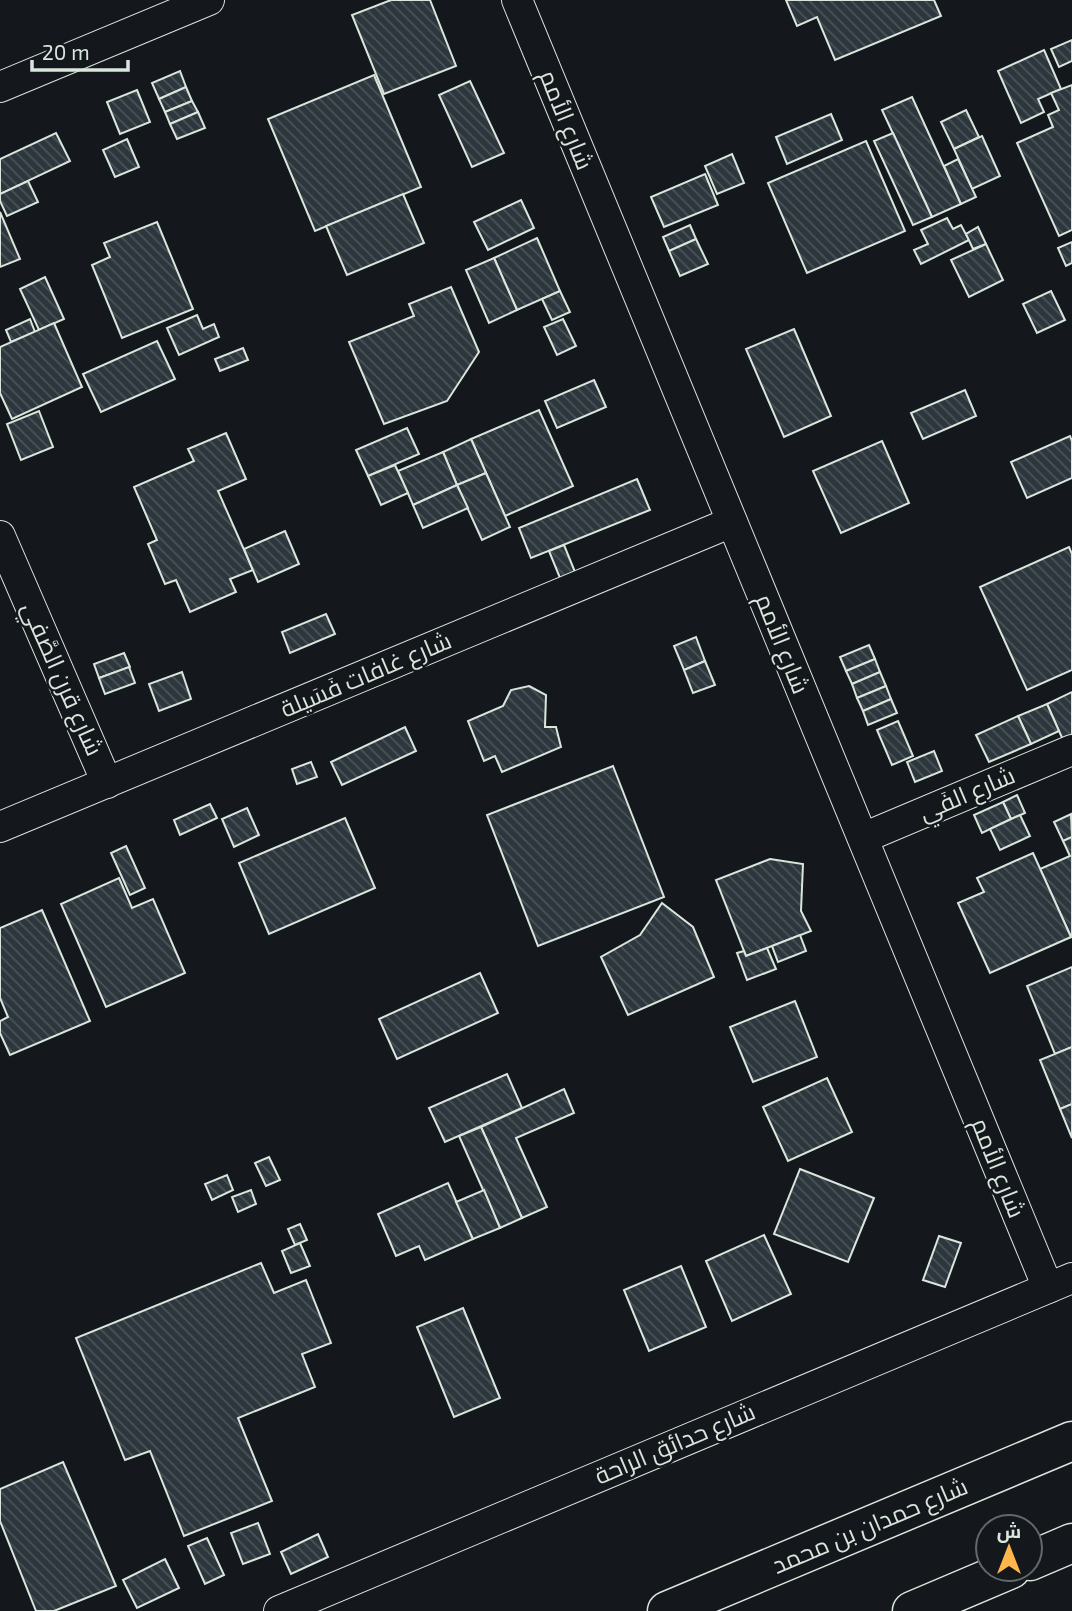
<svg xmlns="http://www.w3.org/2000/svg" width="1072" height="1611" font-family="'Exo 2',Cairo,sans-serif">
<style>
.building{fill:url(#building-back-hatch);stroke:#d8e6dc;stroke-width:2}
.lines{fill:none;stroke-linecap:round;stroke-linejoin:round}
.street-casing{stroke:#d8e6dc;stroke-width:32}
.primary-casing{stroke:#d8e6dc;stroke-width:41}
.street{stroke:#14181c;stroke-width:30}
.primary{stroke:#14181c;stroke-width:38}
.labels{text-anchor:middle;stroke-width:5;stroke-linejoin:round;paint-order:stroke}
.street-label{font-size:24px;fill:#d8e6dc;stroke:#14181c}
</style>
<defs>
<pattern id="building-back-hatch" width="6" height="6" patternUnits="userSpaceOnUse" patternTransform="scale(1.75)"><rect width="6" height="6" fill="#2c363c"/><path d="M-1 5l2 2M0 0l6 6M5-1l2 2" fill="none" stroke="#4a5358"/></pattern>
</defs>
<rect width="100%" height="100%" fill="#14181c"/>
<g class="building">
<path d="M 391,0 L 430,0 L 456,66 L 384,94 L 352,15 Z"/>
<path d="M 786,0 L 934,0 L 941,16 L 835,60 L 817,17 L 797,26 Z"/>
<path d="M 1072,40 L 1072,61 L 1059,67 L 1051,49 Z"/>
<path d="M 1044,50 L 1061,89 L 1038,99 L 1044,112 L 1021,123 L 998,71 Z"/>
<path d="M 180,71 L 186,87 L 159,99 L 152,83 Z"/>
<path d="M 374,75 L 421,187 L 315,231 L 268,119 Z"/>
<path d="M 470,81 L 504,153 L 472,167 L 439,95 Z"/>
<path d="M 1072,85 L 1072,230 L 1059,236 L 1017,143 L 1053,127 L 1048,115 L 1059,110 L 1051,93 Z"/>
<path d="M 186,87 L 192,101 L 165,112 L 159,99 Z"/>
<path d="M 137,90 L 150,122 L 120,134 L 107,102 Z"/>
<path d="M 912,97 L 961,204 L 932,217 L 882,110 Z"/>
<path d="M 192,101 L 198,112 L 170,124 L 165,112 Z"/>
<path d="M 966,110 L 979,137 L 954,149 L 941,122 Z"/>
<path d="M 198,112 L 205,128 L 177,139 L 170,124 Z"/>
<path d="M 831,114 L 842,140 L 787,164 L 776,137 Z"/>
<path d="M 56,133 L 70,161 L 0,194 L 0,159 Z"/>
<path d="M 893,133 L 932,217 L 913,225 L 874,141 Z"/>
<path d="M 982,136 L 1000,176 L 972,189 L 954,149 Z"/>
<path d="M 127,139 L 139,167 L 115,177 L 103,150 Z"/>
<path d="M 866,141 L 905,231 L 807,273 L 768,183 Z"/>
<path d="M 732,154 L 744,183 L 717,194 L 705,166 Z"/>
<path d="M 958,159 L 976,197 L 961,204 L 944,166 Z"/>
<path d="M 705,174 L 718,205 L 664,227 L 651,197 Z"/>
<path d="M 28,181 L 38,202 L 7,216 L 0,201 L 0,194 Z"/>
<path d="M 403,194 L 424,243 L 347,275 L 326,226 Z"/>
<path d="M 521,200 L 534,228 L 488,250 L 474,222 Z"/>
<path d="M 0,212 L 20,259 L 0,267 Z"/>
<path d="M 947,218 L 953,229 L 961,225 L 969,240 L 921,264 L 914,250 L 928,244 L 921,230 Z"/>
<path d="M 157,222 L 193,309 L 122,338 L 92,265 L 110,257 L 104,243 Z"/>
<path d="M 690,225 L 696,239 L 669,251 L 663,237 Z"/>
<path d="M 978,227 L 986,244 L 973,249 L 966,234 Z"/>
<path d="M 537,238 L 560,291 L 517,310 L 494,258 Z"/>
<path d="M 696,239 L 708,264 L 680,276 L 669,251 Z"/>
<path d="M 1072,242 L 1072,263 L 1066,266 L 1058,248 Z"/>
<path d="M 986,244 L 1003,280 L 969,297 L 951,260 Z"/>
<path d="M 494,258 L 517,310 L 489,323 L 466,270 Z"/>
<path d="M 45,277 L 64,319 L 39,330 L 20,289 Z"/>
<path d="M 451,287 L 479,352 L 447,401 L 384,424 L 349,342 L 414,316 L 409,304 Z"/>
<path d="M 560,291 L 570,312 L 552,320 L 542,299 Z"/>
<path d="M 1051,291 L 1065,320 L 1037,333 L 1023,304 Z"/>
<path d="M 197,315 L 203,329 L 214,324 L 219,337 L 179,355 L 167,328 Z"/>
<path d="M 30,319 L 35,332 L 11,342 L 6,330 Z"/>
<path d="M 563,319 L 576,346 L 557,355 L 544,327 Z"/>
<path d="M 54,323 L 82,387 L 12,419 L 0,393 L 0,347 Z"/>
<path d="M 794,329 L 831,416 L 784,437 L 746,349 Z"/>
<path d="M 157,341 L 175,379 L 101,412 L 83,374 Z"/>
<path d="M 243,348 L 248,360 L 220,371 L 215,359 Z"/>
<path d="M 594,380 L 606,407 L 557,428 L 545,401 Z"/>
<path d="M 965,390 L 976,416 L 923,439 L 911,413 Z"/>
<path d="M 539,410 L 573,486 L 505,516 L 471,439 Z"/>
<path d="M 39,411 L 53,447 L 21,460 L 7,424 Z"/>
<path d="M 407,428 L 419,454 L 368,476 L 356,450 Z"/>
<path d="M 226,433 L 246,479 L 218,491 L 253,570 L 230,579 L 236,592 L 190,612 L 176,580 L 165,584 L 148,544 L 157,540 L 134,487 L 194,461 L 188,449 Z"/>
<path d="M 1070,436 L 1072,441 L 1072,478 L 1027,498 L 1011,462 Z"/>
<path d="M 471,439 L 486,473 L 457,485 L 443,452 Z"/>
<path d="M 882,441 L 909,503 L 841,533 L 813,471 Z"/>
<path d="M 443,452 L 457,485 L 413,505 L 398,471 Z"/>
<path d="M 395,465 L 408,493 L 381,505 L 368,476 Z"/>
<path d="M 486,473 L 510,527 L 482,540 L 457,485 Z"/>
<path d="M 637,479 L 650,510 L 531,558 L 519,528 Z"/>
<path d="M 457,485 L 468,508 L 423,528 L 413,505 Z"/>
<path d="M 285,531 L 299,564 L 258,582 L 244,549 Z"/>
<path d="M 564,545 L 575,572 L 560,578 L 549,551 Z"/>
<path d="M 1069,547 L 1072,554 L 1072,670 L 1027,690 L 980,587 Z"/>
<path d="M 326,614 L 335,634 L 290,653 L 282,632 Z"/>
<path d="M 696,637 L 705,661 L 684,670 L 674,646 Z"/>
<path d="M 869,645 L 875,659 L 846,671 L 840,657 Z"/>
<path d="M 124,653 L 130,667 L 99,678 L 94,664 Z"/>
<path d="M 875,659 L 880,672 L 852,684 L 846,671 Z"/>
<path d="M 705,661 L 715,685 L 693,693 L 684,670 Z"/>
<path d="M 129,667 L 135,683 L 105,694 L 99,678 Z"/>
<path d="M 182,672 L 191,699 L 159,711 L 149,684 Z"/>
<path d="M 880,672 L 886,686 L 857,698 L 852,684 Z"/>
<path d="M 529,686 L 546,695 L 545,727 L 556,727 L 561,747 L 502,772 L 495,756 L 484,761 L 468,721 L 503,706 L 511,690 Z"/>
<path d="M 886,686 L 891,699 L 863,711 L 857,698 Z"/>
<path d="M 1072,692 L 1072,736 L 1063,740 L 1047,704 Z"/>
<path d="M 891,699 L 897,713 L 868,725 L 863,711 Z"/>
<path d="M 1047,704 L 1059,731 L 1031,744 L 1018,716 Z"/>
<path d="M 1018,716 L 1031,744 L 989,762 L 976,735 Z"/>
<path d="M 898,721 L 913,756 L 892,765 L 877,730 Z"/>
<path d="M 405,727 L 416,751 L 342,785 L 331,762 Z"/>
<path d="M 934,751 L 942,771 L 915,782 L 907,762 Z"/>
<path d="M 311,762 L 317,777 L 297,784 L 292,769 Z"/>
<path d="M 613,766 L 664,897 L 538,946 L 487,815 Z"/>
<path d="M 1017,795 L 1025,813 L 1011,819 L 1003,802 Z"/>
<path d="M 1003,802 L 1011,819 L 982,833 L 974,815 Z"/>
<path d="M 210,804 L 217,818 L 180,835 L 174,820 Z"/>
<path d="M 247,808 L 259,835 L 234,847 L 222,819 Z"/>
<path d="M 1071,814 L 1072,837 L 1063,841 L 1054,822 Z"/>
<path d="M 1020,815 L 1030,836 L 1000,850 L 990,829 Z"/>
<path d="M 345,818 L 375,888 L 269,934 L 239,863 Z"/>
<path d="M 1072,837 L 1072,936 L 1071,937 L 1040,869 L 1070,856 L 1063,841 Z"/>
<path d="M 126,846 L 145,888 L 130,895 L 111,853 Z"/>
<path d="M 1033,853 L 1071,937 L 990,973 L 958,903 L 984,892 L 977,878 Z"/>
<path d="M 770,859 L 803,864 L 801,911 L 811,931 L 746,956 L 716,880 Z"/>
<path d="M 119,878 L 132,908 L 153,899 L 185,973 L 106,1007 L 61,904 Z"/>
<path d="M 662,903 L 693,927 L 714,977 L 628,1015 L 601,957 L 640,935 Z"/>
<path d="M 42,910 L 90,1021 L 10,1055 L 0,1033 L 0,1021 L 8,1017 L 0,998 L 0,928 Z"/>
<path d="M 800,935 L 806,951 L 778,962 L 772,946 Z"/>
<path d="M 767,948 L 776,969 L 747,980 L 737,953 L 744,951 L 746,956 Z"/>
<path d="M 1072,967 L 1072,1047 L 1055,1054 L 1027,986 Z"/>
<path d="M 480,973 L 498,1013 L 397,1059 L 379,1019 Z"/>
<path d="M 795,1001 L 817,1057 L 753,1082 L 730,1027 Z"/>
<path d="M 1072,1047 L 1072,1104 L 1060,1109 L 1040,1060 Z"/>
<path d="M 507,1074 L 522,1108 L 445,1142 L 429,1108 Z"/>
<path d="M 827,1078 L 852,1132 L 788,1161 L 763,1107 Z"/>
<path d="M 564,1089 L 574,1113 L 516,1138 L 547,1207 L 522,1218 L 481,1127 Z"/>
<path d="M 1072,1104 L 1072,1138 L 1060,1109 Z"/>
<path d="M 481,1127 L 522,1218 L 500,1228 L 459,1136 Z"/>
<path d="M 269,1157 L 280,1180 L 266,1186 L 255,1163 Z"/>
<path d="M 800,1169 L 874,1198 L 848,1262 L 774,1234 Z"/>
<path d="M 227,1175 L 233,1190 L 212,1200 L 205,1184 Z"/>
<path d="M 448,1183 L 473,1239 L 425,1260 L 419,1246 L 396,1256 L 378,1214 Z"/>
<path d="M 251,1190 L 256,1204 L 238,1212 L 232,1197 Z"/>
<path d="M 484,1190 L 500,1228 L 473,1239 L 456,1202 Z"/>
<path d="M 300,1224 L 307,1240 L 295,1245 L 288,1229 Z"/>
<path d="M 764,1235 L 791,1294 L 732,1321 L 706,1261 Z"/>
<path d="M 939,1236 L 961,1243 L 945,1287 L 923,1280 Z"/>
<path d="M 300,1243 L 310,1266 L 291,1273 L 282,1251 Z"/>
<path d="M 261,1263 L 274,1293 L 306,1280 L 331,1343 L 302,1354 L 315,1387 L 238,1418 L 272,1501 L 184,1536 L 150,1451 L 125,1460 L 76,1338 Z"/>
<path d="M 681,1266 L 706,1327 L 649,1351 L 624,1290 Z"/>
<path d="M 463,1308 L 500,1398 L 454,1417 L 417,1327 Z"/>
<path d="M 63,1462 L 116,1586 L 54,1611 L 36,1611 L 0,1521 L 0,1489 Z"/>
<path d="M 258,1523 L 270,1554 L 243,1564 L 231,1533 Z"/>
<path d="M 318,1534 L 328,1557 L 291,1574 L 281,1552 Z"/>
<path d="M 207,1538 L 224,1575 L 205,1584 L 188,1546 Z"/>
<path d="M 165,1559 L 179,1588 L 137,1608 L 123,1580 Z"/>
</g>
<g class="lines">
<defs>
<g id="street">
<path d="M 517,0 L 1048,1288"/>
<path d="M 0,87 L 209,0"/>
<path d="M 0,536 L 107,783"/>
<path d="M 0,827 L 732,522"/>
<path d="M 863,838 L 1072,750"/>
<path d="M 279,1611 L 1072,1278"/>
</g>
<g id="primary">
<path d="M 1030,1561 L 1072,1543"/>
<path d="M 667,1611 L 1072,1441"/>
<path d="M 912,1611 L 1011,1569"/>
</g>
</defs>
<use href="#street" class="street-casing"/>
<use href="#primary" class="primary-casing"/>
<use href="#street" class="street"/>
<use href="#primary" class="primary"/>
</g>
<g class="labels">
<g class="street-label">
<text transform="translate(566 120) rotate(68)" y="8">شارع الأمم</text>
<text transform="translate(782 644) rotate(68)" y="8">شارع الأمم</text>
<text transform="translate(366 675) rotate(-23)" y="8">شارع غافات فَسَيلة</text>
<text transform="translate(62 679) rotate(66)" y="8">شارع قرن الصَّفي</text>
<text transform="translate(967 794) rotate(-23)" y="8">شارع الفَي</text>
<text transform="translate(998 1168) rotate(68)" y="8">شارع الأمم</text>
<text transform="translate(675 1444) rotate(-23)" y="8">شارع حدائق الراحة</text>
<text transform="translate(870 1526) rotate(-23)" y="8">شارع حمدان بن محمد</text>
</g>
</g>
<g transform="translate(1009 1548)"><circle r="33" fill="#14181c" stroke="#626a69" stroke-width="2"/>
<path d="M0-5L12 26L0 18L-12 26Z" fill="#ffb74d"/>
<text y="-10" font-size="19" font-weight="bold" text-anchor="middle" fill="#d8e6dc">ش</text>
</g>
<path d="M32 60v10h96v-10" fill="none" stroke="#d8e6dc" stroke-width="3.5"/>
<text x="42" y="60" font-size="21" fill="#d8e6dc" stroke="#14181c" stroke-width="5" paint-order="stroke">20 m</text>
</svg>
